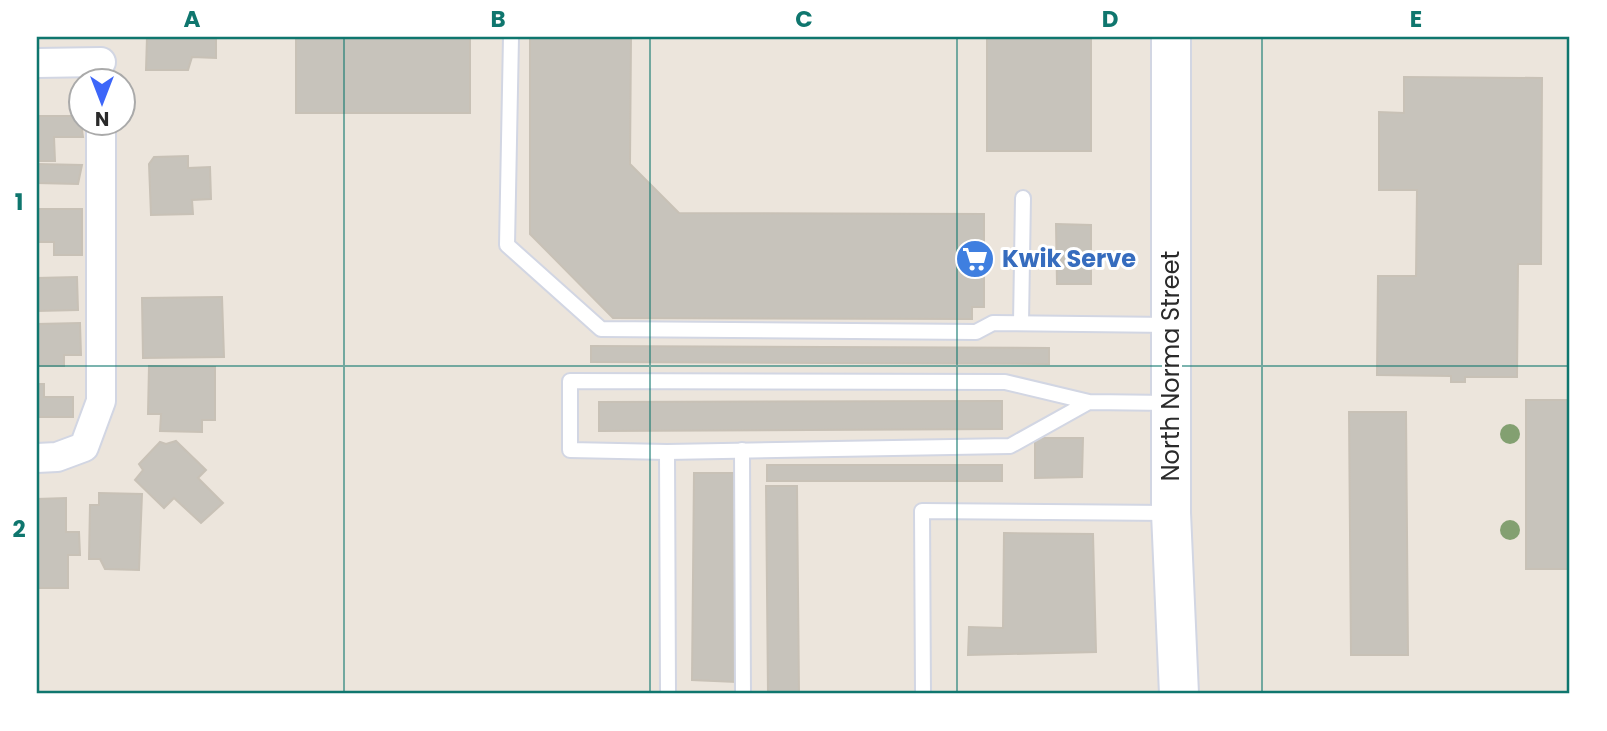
<svg xmlns="http://www.w3.org/2000/svg" width="1607" height="731" font-family="Poppins,sans-serif">
<style>
.building{fill:#c7c3bb;stroke:#c8c1b6;stroke-width:2}
.lines{fill:none;stroke-linecap:round;stroke-linejoin:round}
.lane-casing{stroke:#d2d6e3;stroke-width:18}
.street-casing{stroke:#d2d6e3;stroke-width:32}
.secondary-casing{stroke:#d2d6e3;stroke-width:42}
.lane{stroke:#fff;stroke-width:14}
.street{stroke:#fff;stroke-width:28}
.secondary{stroke:#fff;stroke-width:38}
.tree{fill:#83a071}
.grid{fill:none;stroke:#0f766e;stroke-width:2;stroke-opacity:0.55}
.labels{text-anchor:middle;stroke-width:6;stroke-linejoin:round;paint-order:stroke}
.shop-label{font-size:24px;font-weight:bold;fill:#366cbe;stroke:#fff;text-anchor:start}
.street-label{font-size:24px;fill:#2a2a2a;stroke:#fff}
.neatline{fill:none;stroke:#0f766e;stroke-width:2.5}
.grid-label{font-size:23px;text-anchor:middle;font-weight:bold;fill:#0f766e}
</style>
<rect width="100%" height="100%" fill="#ece5dc"/>
<g class="building">
<path d="M 147,37 L 216,37 L 216,58 L 192,57 L 188,70 L 146,70 Z"/>
<rect x="296" y="37" width="174" height="76"/>
<path d="M 530,37 L 631,37 L 630,164 L 679,213 L 984,214 L 984,307 L 972,307 L 972,319 L 613,318 L 530,234 Z"/>
<rect x="987" y="37" width="104" height="114"/>
<path d="M 1404,77 L 1542,78 L 1541,264 L 1518,264 L 1517,377 L 1465,377 L 1465,382 L 1451,382 L 1451,376 L 1377,375 L 1378,276 L 1416,276 L 1417,190 L 1379,190 L 1379,112 L 1404,113 Z"/>
<path d="M 37,116 L 80,116 L 83,137 L 54,137 L 55,161 L 37,161 Z"/>
<path d="M 188,156 L 188,168 L 210,167 L 211,199 L 192,200 L 193,214 L 151,215 L 149,164 L 154,157 Z"/>
<path d="M 37,164 L 82,165 L 78,184 L 37,183 Z"/>
<path d="M 37,209 L 82,209 L 82,255 L 54,255 L 54,242 L 37,242 Z"/>
<path d="M 1056,224 L 1091,225 L 1091,284 L 1057,284 Z"/>
<path d="M 77,277 L 78,310 L 37,311 L 37,278 Z"/>
<path d="M 222,297 L 224,357 L 143,358 L 142,298 Z"/>
<path d="M 80,323 L 81,355 L 64,355 L 64,366 L 37,366 L 37,324 Z"/>
<path d="M 591,346 L 1049,348 L 1049,364 L 591,362 Z"/>
<path d="M 149,366 L 215,367 L 215,420 L 202,420 L 202,432 L 160,431 L 161,414 L 148,414 Z"/>
<path d="M 37,384 L 44,384 L 44,397 L 73,397 L 73,417 L 37,417 Z"/>
<rect x="1526" y="400" width="44" height="169"/>
<path d="M 1002,401 L 1002,429 L 599,431 L 599,402 Z"/>
<path d="M 1349,412 L 1406,412 L 1408,655 L 1351,655 Z"/>
<path d="M 1035,438 L 1083,438 L 1082,477 L 1035,478 Z"/>
<path d="M 176,441 L 206,470 L 198,478 L 223,503 L 201,523 L 174,498 L 164,508 L 135,480 L 143,470 L 139,464 L 160,442 L 166,444 Z"/>
<rect x="767" y="465" width="235" height="16"/>
<path d="M 694,473 L 736,473 L 736,682 L 692,680 Z"/>
<path d="M 766,486 L 797,486 L 799,694 L 768,694 Z"/>
<path d="M 99,493 L 142,494 L 139,570 L 105,569 L 100,559 L 89,559 L 90,505 L 99,505 Z"/>
<path d="M 66,498 L 66,532 L 79,532 L 80,555 L 68,555 L 68,588 L 37,588 L 37,499 Z"/>
<path d="M 1004,533 L 1093,534 L 1096,652 L 968,655 L 969,627 L 1003,628 Z"/>
</g>
<g class="lines">
<defs>
<g id="lane">
<path d="M 511,37 L 507,245 L 601,329 L 976,332 L 993,323 L 1170,325"/>
<path d="M 1021,323 L 1023,198"/>
<path d="M 1089,402 L 1010,446 L 667,452 L 570,450 L 570,381 L 1005,382 L 1089,402 L 1170,403"/>
<path d="M 742,450 L 743,694"/>
<path d="M 667,452 L 668,694"/>
<path d="M 923,694 L 922,511 L 1169,513"/>
</g>
<g id="street">
<path d="M 37,63 L 101,62"/>
<path d="M 37,458 L 57,457 L 84,447 L 101,401 L 101,122"/>
</g>
<path id="secondary" d="M 1171,37 L 1171,513 L 1179,694"/>
</defs>
<use href="#lane" class="lane-casing"/>
<use href="#street" class="street-casing"/>
<use href="#secondary" class="secondary-casing"/>
<use href="#lane" class="lane"/>
<use href="#street" class="street"/>
<use href="#secondary" class="secondary"/>
</g>
<g class="tree">
<circle cx="1510" cy="434" r="10"/>
<circle cx="1510" cy="530" r="10"/>
</g>
<path class="grid" d="M 344,37 L 344,694M 650,37 L 650,694M 957,37 L 957,694M 1262,37 L 1262,694M 37,366 L 1570,366"/>
<defs>
<symbol id="supermarket-disc" viewBox="-11 -11 22 22"><circle r="9.5" fill="#3f7fe0" stroke="#fff"/><path d="M-6-5.5h2.5l.6 2H6L4.5 2H-2.5L-4.4-4H-6ZM-1.5 3.2a1.3 1.3 0 1 0 .1 0ZM3 3.2a1.3 1.3 0 1 0 .1 0Z" fill="#fff"/></symbol>
</defs>
<g fill-rule="evenodd">
<use href="#supermarket-disc" x="953" y="237" width="44" height="44"/>
</g>
<g class="labels">
<g class="shop-label">
<text x="1002" y="267">Kwik Serve</text>
</g>
<g class="street-label">
<text transform="translate(1171 366) rotate(-90)" y="8">North Norma Street</text>
</g>
</g>
<rect width="1607" height="731" fill="none" stroke="#ffffff" stroke-width="77"/>
<g transform="translate(102 102) rotate(180)"><circle r="33" fill="#ffffff" stroke="#aaaaaa" stroke-width="2"/>
<path d="M0-5L12 26L0 18L-12 26Z" fill="#3d66f9"/>
<text y="-10" font-size="19" font-weight="bold" text-anchor="middle" fill="#2a2a2a">N</text>
</g>
<rect x="38" y="38" width="1530" height="654" class="neatline"/>
<g class="grid-label">
<text x="192" y="27">A</text>
<text x="498" y="27">B</text>
<text x="804" y="27">C</text>
<text x="1110" y="27">D</text>
<text x="1416" y="27">E</text>
<text x="19" y="210">1</text>
<text x="19" y="537">2</text>
</g>
</svg>
